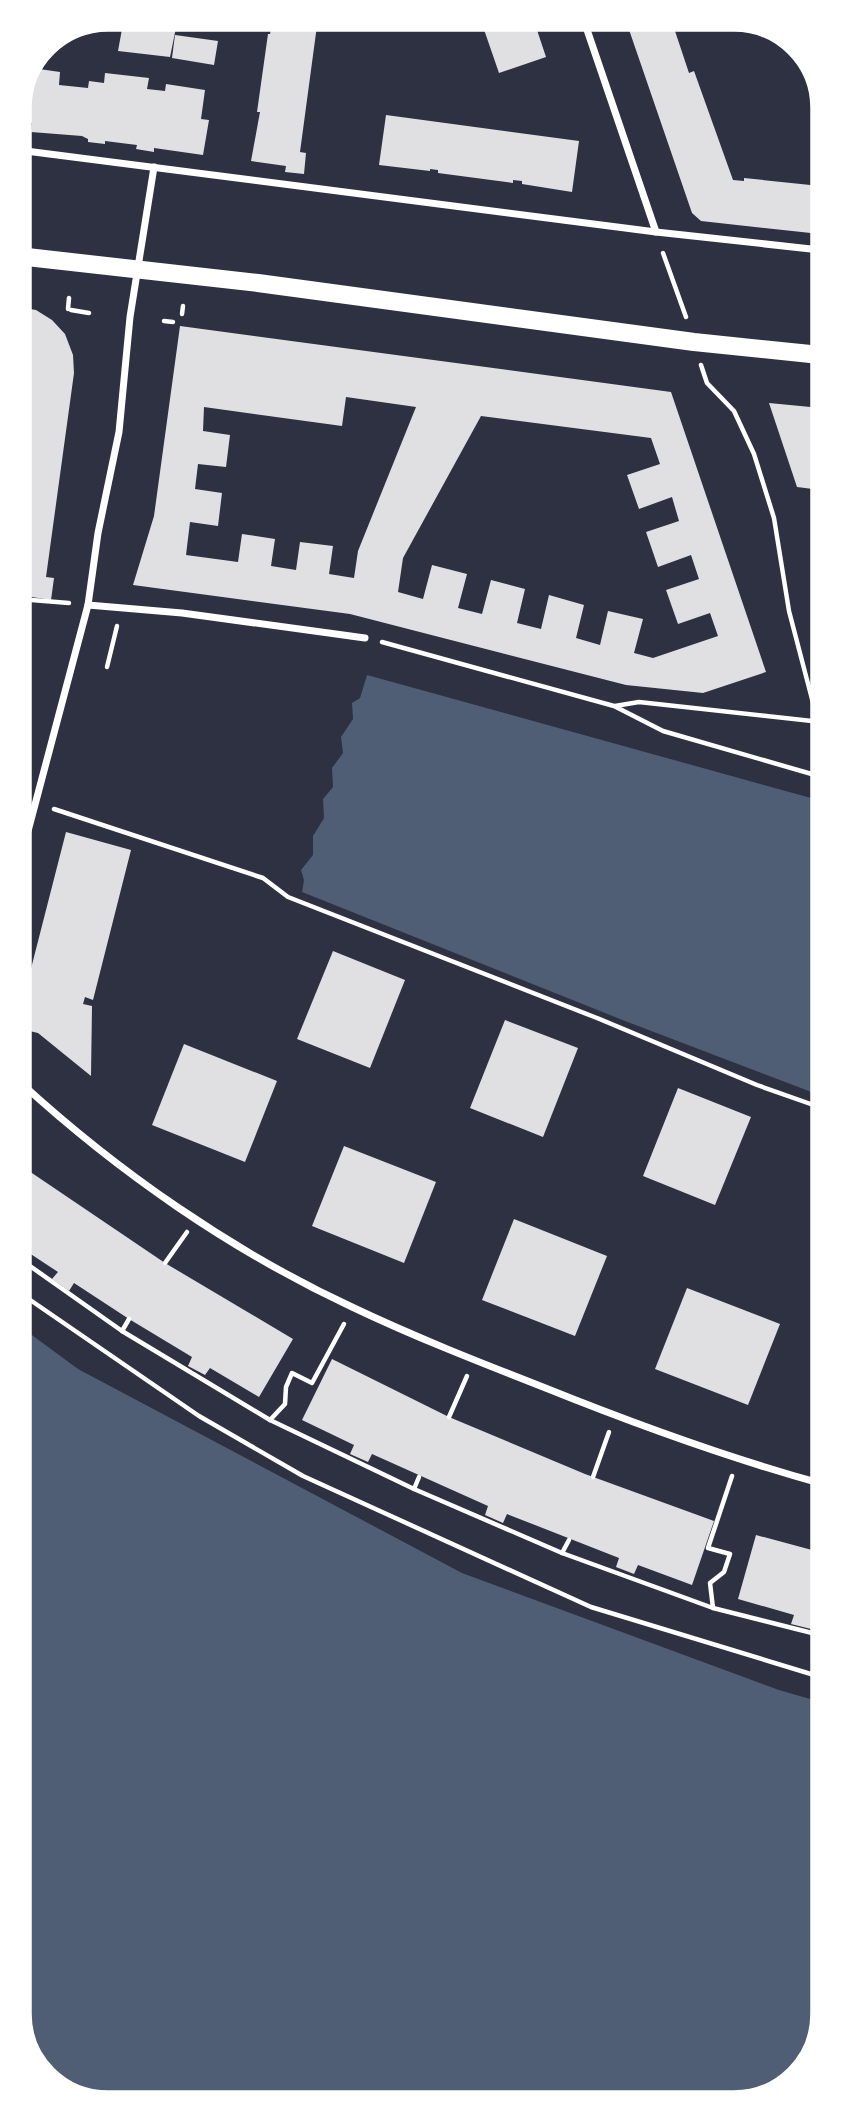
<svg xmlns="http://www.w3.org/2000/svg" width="842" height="2122" font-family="'Archivo Narrow',sans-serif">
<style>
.water{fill:#4f5d75}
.building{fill:#e0e0e3;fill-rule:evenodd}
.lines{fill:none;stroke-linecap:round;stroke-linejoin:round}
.path{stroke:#fff;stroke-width:4.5}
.minor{stroke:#fff;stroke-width:7}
.primary{stroke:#fff;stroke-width:18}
.rim{fill:none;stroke:#fff;stroke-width:3.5}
</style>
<rect width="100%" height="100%" fill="#2d3142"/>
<g class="water">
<path d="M 367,675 L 822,801 L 822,1096 L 625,1021 L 302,892 L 304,880 L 301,870 L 313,855 L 313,836 L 324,818 L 323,799 L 333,787 L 332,768 L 343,753 L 341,737 L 353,719 L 352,703 L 360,698 Z"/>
<path d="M 21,1327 L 78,1369 L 462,1573 L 779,1690 L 824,1703 L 824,2014 L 806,2069 L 763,2100 L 102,2104 L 53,2086 L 22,2043 Z"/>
</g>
<g class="building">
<path d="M 124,18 L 178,18 L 170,57 L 118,51 Z"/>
<path d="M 270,18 L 318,18 L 300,152 L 306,153 L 304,174 L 285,172 L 286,166 L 251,161 L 260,112 L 257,112 L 268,34 L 270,34 L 272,25 L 269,24 Z"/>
<path d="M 480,18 L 533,18 L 546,57 L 499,73 Z"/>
<path d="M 625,18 L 740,18 L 746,20 L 710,30 L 708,22 L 675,31 L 689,73 L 694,71 L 733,180 L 744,181 L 744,178 L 820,186 L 820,234 L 701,221 L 692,213 Z"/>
<path d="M 175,35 L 218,41 L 214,65 L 172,58 Z"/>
<path d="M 41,52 L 39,69 L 60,72 L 59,85 L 88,88 L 89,81 L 104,83 L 105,73 L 149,78 L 147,89 L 165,91 L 166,84 L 205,90 L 201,119 L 209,120 L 203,155 L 154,148 L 154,152 L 136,149 L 137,145 L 105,141 L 105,144 L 88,142 L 88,139 L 82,136 L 31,132 L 32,123 L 18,121 L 18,102 Z"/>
<path d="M 386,115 L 579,141 L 572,192 L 522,184 L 522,181 L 513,180 L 513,183 L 438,173 L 438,170 L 430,169 L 430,171 L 379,165 Z"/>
<path d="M 18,307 L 36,310 L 52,320 L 65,334 L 73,355 L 74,373 L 46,577 L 54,578 L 51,600 L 19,595 Z"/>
<path d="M 180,326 L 671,392 L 766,672 L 703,693 L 626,685 L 350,614 L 133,585 L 154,516 ZM 346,397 L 416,407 L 358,551 L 354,578 L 329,574 L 333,546 L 300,542 L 296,570 L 271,566 L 275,539 L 242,534 L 238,562 L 186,555 L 190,522 L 218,526 L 222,493 L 195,489 L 198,464 L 226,467 L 230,435 L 203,431 L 204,407 L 342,426 ZM 481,416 L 651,438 L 660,464 L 627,475 L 639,509 L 672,497 L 679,521 L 646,532 L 658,567 L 691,555 L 699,579 L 666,590 L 678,624 L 710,613 L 718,636 L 653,658 L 634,653 L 643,619 L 608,611 L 600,645 L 576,638 L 584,605 L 549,595 L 541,629 L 517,623 L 525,589 L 491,580 L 482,614 L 458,608 L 467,574 L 432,565 L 423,599 L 398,592 L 403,558 Z"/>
<path d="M 769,403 L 821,408 L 821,490 L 797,487 Z"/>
<path d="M 66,832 L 131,850 L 93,1000 L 85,997 L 83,1004 L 92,1006 L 91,1076 L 38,1033 L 21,1029 L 23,1021 L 20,1013 L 20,1006 L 25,997 L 31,994 L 25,992 Z"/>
<path d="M 333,951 L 405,980 L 370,1068 L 297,1039 Z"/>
<path d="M 505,1020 L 578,1048 L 543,1137 L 470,1108 Z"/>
<path d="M 184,1044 L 277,1081 L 245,1162 L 152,1125 Z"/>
<path d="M 678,1088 L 751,1117 L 715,1205 L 643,1176 Z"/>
<path d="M 344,1146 L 436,1182 L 404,1263 L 312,1226 Z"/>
<path d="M 26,1169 L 165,1263 L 293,1339 L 259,1397 L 210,1368 L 205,1375 L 188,1366 L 192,1357 L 129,1319 L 74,1283 L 69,1291 L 52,1279 L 58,1272 L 20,1247 L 20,1176 Z"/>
<path d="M 514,1219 L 607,1256 L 575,1336 L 482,1300 Z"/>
<path d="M 822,1227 L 823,1227 L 823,1247 L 815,1245 Z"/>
<path d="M 687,1288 L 780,1324 L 748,1405 L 655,1369 Z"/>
<path d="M 332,1359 L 449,1417 L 585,1474 L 714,1521 L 692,1585 L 638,1565 L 634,1574 L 616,1567 L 619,1558 L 507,1514 L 503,1523 L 485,1515 L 488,1506 L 372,1454 L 368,1462 L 350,1454 L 354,1445 L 302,1420 Z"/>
<path d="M 756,1535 L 823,1553 L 824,1623 L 813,1620 L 811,1629 L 791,1624 L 794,1615 L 738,1599 Z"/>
</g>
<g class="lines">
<g class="path">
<path d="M 663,253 L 686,317"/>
<path d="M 68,309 L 69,298"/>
<path d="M 71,310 L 89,313"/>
<path d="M 182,314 L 183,306"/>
<path d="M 164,321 L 173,322"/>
<path d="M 701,365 L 707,383 L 734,411 L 754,454 L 774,518 L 789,611 L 818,722"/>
<path d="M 19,599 L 69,603"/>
<path d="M 382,642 L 614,706 L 663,731 L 822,777"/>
<path d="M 107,667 L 117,626"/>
<path d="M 615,706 L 639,702 L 821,722"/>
<path d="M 54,809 L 263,878 L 288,897 L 597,1018 L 757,1085 L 822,1108"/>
<path d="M 20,1259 L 122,1331 L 270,1420 L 414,1489 L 562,1553 L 713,1608 L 824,1636"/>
<path d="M 165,1263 L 187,1232"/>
<path d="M 20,1293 L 199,1416 L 303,1476 L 591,1607 L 824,1678"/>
<path d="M 122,1331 L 129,1319"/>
<path d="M 449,1417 L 467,1376"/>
<path d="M 270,1420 L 285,1404 L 286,1387 L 292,1373 L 312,1383 L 344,1324"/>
<path d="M 593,1477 L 609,1432"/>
<path d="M 414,1489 L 419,1477"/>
<path d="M 562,1553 L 569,1540"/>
<path d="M 713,1608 L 710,1583 L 724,1572 L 730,1554 L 708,1548 L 732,1476"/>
</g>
<g class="minor">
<path d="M 583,18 L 656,232"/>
<path d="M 18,150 L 656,232 L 820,250"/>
<path d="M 88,605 L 182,613 L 365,638"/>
<path d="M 19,865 L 88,605 L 98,533 L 119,432 L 130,317 L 154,167"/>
<path d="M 20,1082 C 118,1172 232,1251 352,1307 C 415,1337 479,1362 543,1387 C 635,1424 728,1458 823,1484"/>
</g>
<path class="primary" d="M 18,256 L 258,283 L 694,342 L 820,355"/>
</g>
<path d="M0 0H842V2122H0ZM108 30H734A78 78 0 0 1 812 108V2014A78 78 0 0 1 734 2092H108A78 78 0 0 1 30 2014V108A78 78 0 0 1 108 30Z" fill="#fff" fill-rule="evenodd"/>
<path class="rim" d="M108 30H734A78 78 0 0 1 812 108V2014A78 78 0 0 1 734 2092H108A78 78 0 0 1 30 2014V108A78 78 0 0 1 108 30Z"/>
</svg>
